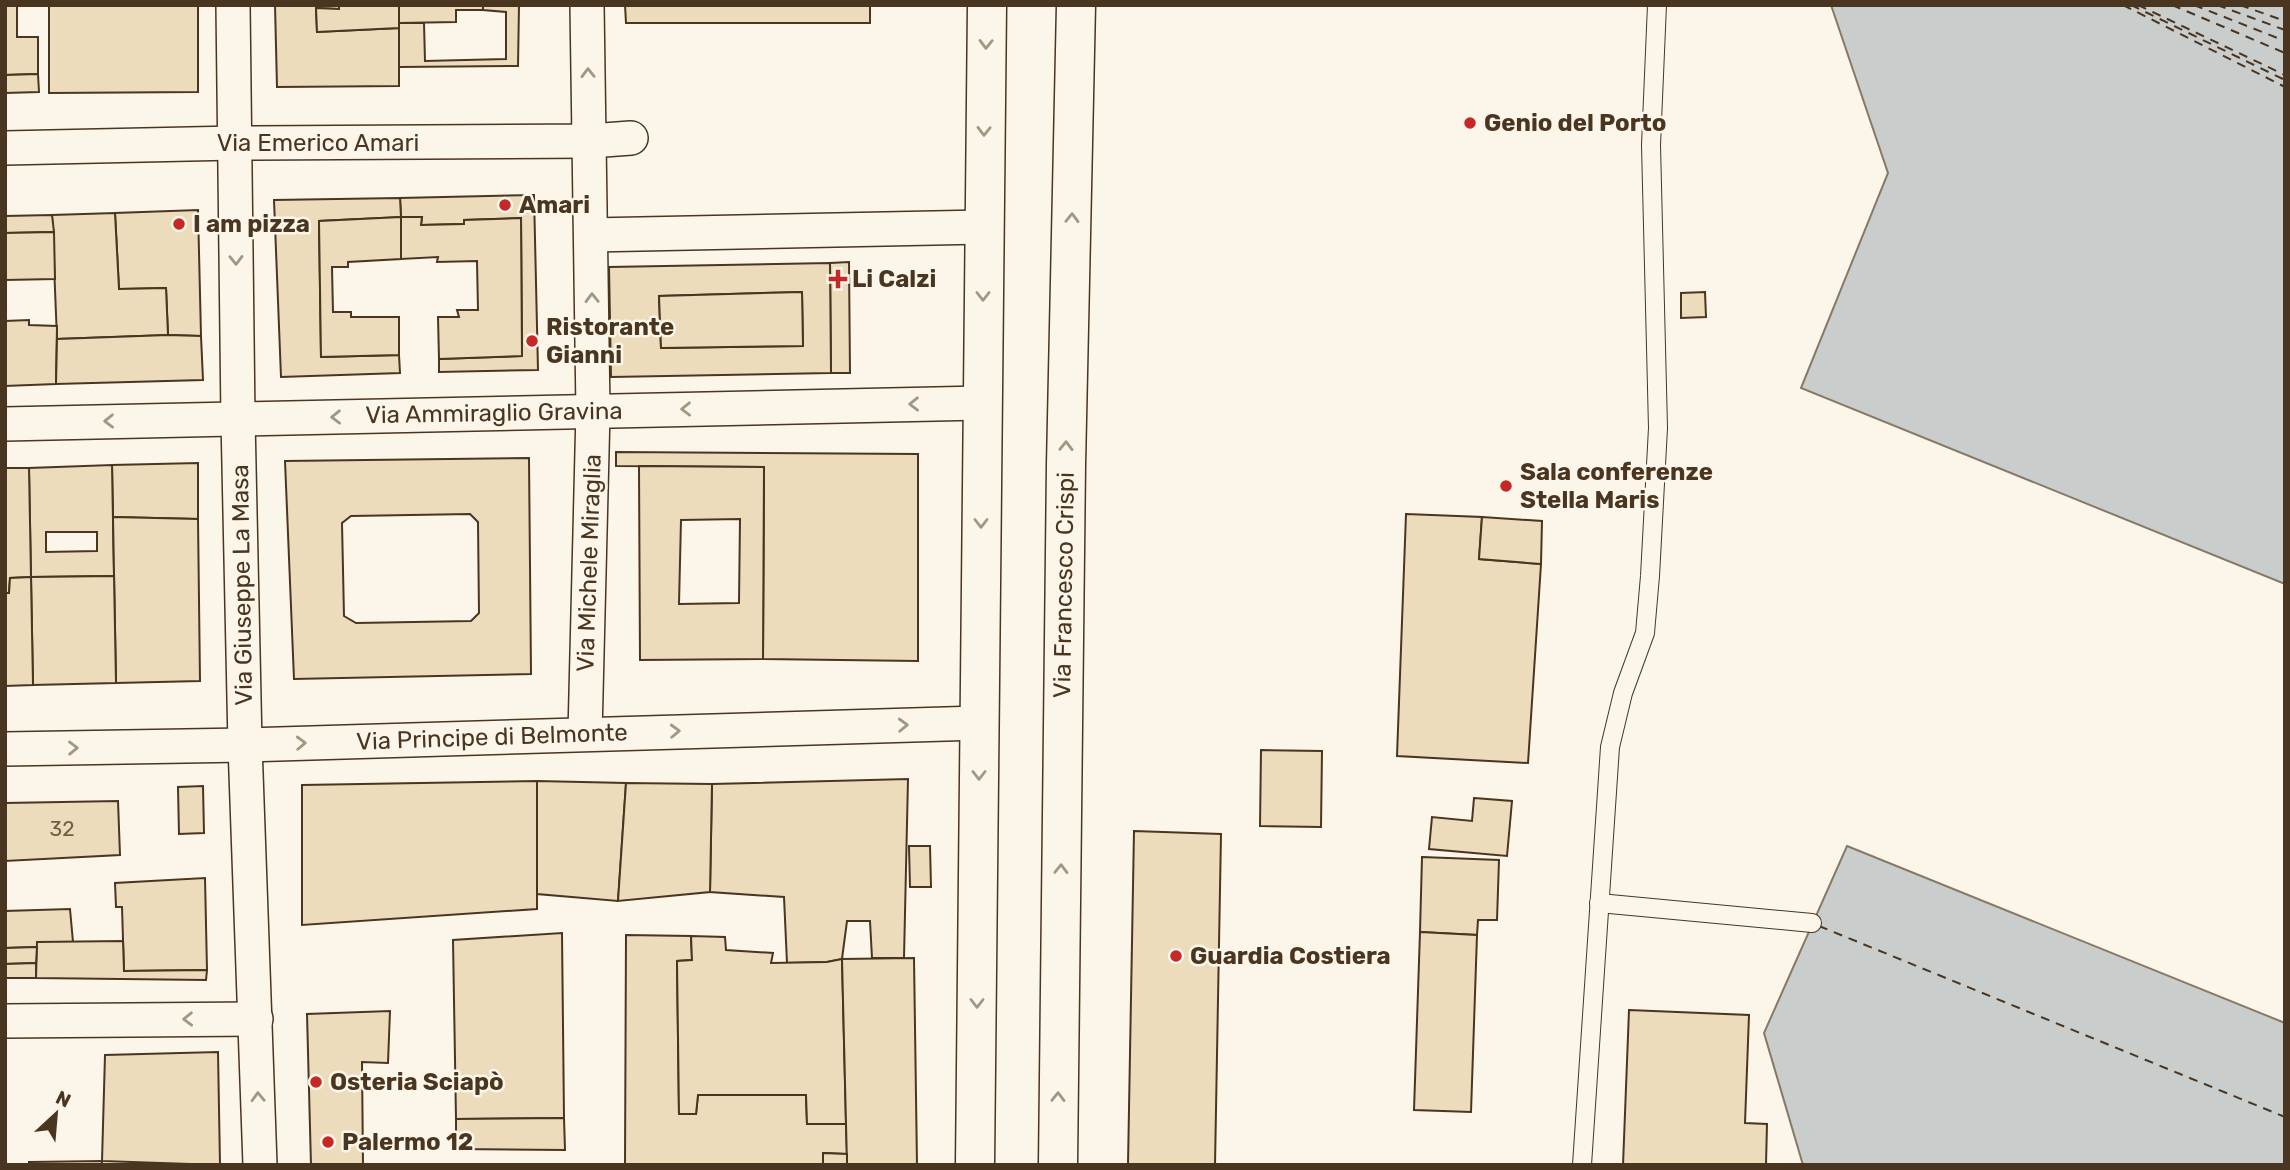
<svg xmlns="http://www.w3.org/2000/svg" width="2290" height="1170" font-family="Rubik,sans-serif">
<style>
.water{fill:#c9cecd;stroke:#887966;stroke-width:2}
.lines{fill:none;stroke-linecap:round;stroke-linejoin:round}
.ferry{stroke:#4a3520;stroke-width:2;stroke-dasharray:9 7;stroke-linecap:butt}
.building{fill:#ecdcbc;stroke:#4a3520;stroke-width:2;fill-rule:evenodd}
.lane-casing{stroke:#4a3520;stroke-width:20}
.street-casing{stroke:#4a3520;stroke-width:36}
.secondary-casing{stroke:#4a3520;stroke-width:41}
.lane{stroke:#fbf6e9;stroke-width:18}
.street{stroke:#fbf6e9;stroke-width:33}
.secondary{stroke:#fbf6e9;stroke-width:38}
.oneway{stroke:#a29684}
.poi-dot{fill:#c62828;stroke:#fbf6e9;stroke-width:2.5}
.labels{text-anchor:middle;stroke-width:5;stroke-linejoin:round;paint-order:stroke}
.number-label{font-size:21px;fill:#725f47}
.poi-label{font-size:24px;font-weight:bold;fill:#4a3520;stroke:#fbf6e9;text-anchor:start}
.street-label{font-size:24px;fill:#4a3520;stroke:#fbf6e9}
</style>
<rect width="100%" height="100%" fill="#fbf6e9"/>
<g class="water">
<path d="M 1831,5 L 2285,5 L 2285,584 L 1801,388 L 1888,173 Z"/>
<path d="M 1847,846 L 2285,1023 L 2285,1165 L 1803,1165 L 1764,1033 Z"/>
</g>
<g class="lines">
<g class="ferry">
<path d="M 2123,5 L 2285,87"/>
<path d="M 2131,5 L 2285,80"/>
<path d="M 2138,5 L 2285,75"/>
<path d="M 2172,5 L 2285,53"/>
<path d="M 2194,5 L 2285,41"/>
<path d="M 2217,5 L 2285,30"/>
<path d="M 2240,5 L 2285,21"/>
<path d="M 1819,926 L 2285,1117"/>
</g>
</g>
<g class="building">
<path d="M 5,5 L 17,5 L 17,37 L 38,37 L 38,74 L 5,75 Z"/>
<path d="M 49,5 L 198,5 L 198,92 L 49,93 Z"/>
<path d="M 275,5 L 339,5 L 339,9 L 316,8 L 317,32 L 399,28 L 399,86 L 277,87 Z"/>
<path d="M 339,5 L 399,5 L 399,28 L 317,32 L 316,8 L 339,9 Z"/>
<path d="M 399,5 L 483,5 L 483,10 L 456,10 L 456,22 L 399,23 Z"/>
<path d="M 483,5 L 519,5 L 518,66 L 399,67 L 399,23 L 424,23 L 425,61 L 506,59 L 506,12 L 483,10 Z"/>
<path d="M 625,5 L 870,5 L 870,23 L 626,23 Z"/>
<path d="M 38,74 L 39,92 L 5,93 L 5,75 Z"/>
<path d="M 534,195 L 538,370 L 439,372 L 439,359 L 522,356 L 521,218 L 464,220 L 464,224 L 421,225 L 422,217 L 401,217 L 400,198 Z"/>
<path d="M 400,198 L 401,217 L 319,221 L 321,357 L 399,355 L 400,373 L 281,377 L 274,200 Z"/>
<path d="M 198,210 L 201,336 L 168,335 L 166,288 L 119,289 L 115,213 Z"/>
<path d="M 115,213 L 119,289 L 166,288 L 168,335 L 57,339 L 52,215 Z"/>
<path d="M 52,215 L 54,232 L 5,233 L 5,216 Z"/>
<path d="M 401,217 L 401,259 L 348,262 L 348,267 L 332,267 L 333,312 L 351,312 L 351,317 L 399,317 L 399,355 L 321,357 L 319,221 Z"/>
<path d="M 401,217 L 422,217 L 421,225 L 464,224 L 464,220 L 521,218 L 522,356 L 439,359 L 438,317 L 459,317 L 457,310 L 478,310 L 477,261 L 437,262 L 438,257 L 401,259 Z"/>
<path d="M 54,232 L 55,279 L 5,280 L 5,233 Z"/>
<path d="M 849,262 L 850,373 L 831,373 L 830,263 Z"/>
<path d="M 830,263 L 831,373 L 611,377 L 609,267 ZM 802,292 L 803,346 L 661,348 L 659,296 Z"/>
<path d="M 802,292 L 803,346 L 661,348 L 659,296 Z"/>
<path d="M 1705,292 L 1706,317 L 1681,318 L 1681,293 Z"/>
<path d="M 29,320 L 29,325 L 57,326 L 56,384 L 5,386 L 5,321 Z"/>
<path d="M 168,335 L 201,336 L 203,380 L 56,384 L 57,339 Z"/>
<path d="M 616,452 L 918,454 L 918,661 L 763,659 L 764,467 L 616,466 Z"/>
<path d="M 529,458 L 531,674 L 294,679 L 285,461 ZM 470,514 L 478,522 L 479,613 L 471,621 L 356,623 L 344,616 L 342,523 L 351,516 Z"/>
<path d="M 198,463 L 198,519 L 113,517 L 112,465 Z"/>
<path d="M 112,465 L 114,576 L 31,577 L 29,468 ZM 46,532 L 97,532 L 97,551 L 46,552 Z"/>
<path d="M 639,466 L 764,467 L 763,659 L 640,660 ZM 740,519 L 739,603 L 679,604 L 681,520 Z"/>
<path d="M 5,468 L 29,468 L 31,577 L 10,578 L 9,593 L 5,593 Z"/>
<path d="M 1406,514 L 1482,517 L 1479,559 L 1541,564 L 1528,763 L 1397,756 Z"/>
<path d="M 113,517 L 198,519 L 200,681 L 116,683 Z"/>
<path d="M 1482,517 L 1542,521 L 1541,564 L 1479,559 Z"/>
<path d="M 114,576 L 116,683 L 33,685 L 31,577 Z"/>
<path d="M 31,577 L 33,685 L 5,686 L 5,593 L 9,593 L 10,578 Z"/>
<path d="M 1261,750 L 1322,751 L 1321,827 L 1260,826 Z"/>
<path d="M 908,779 L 904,958 L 872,958 L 870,921 L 847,921 L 842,959 L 827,962 L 787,963 L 784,897 L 710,892 L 712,784 Z"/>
<path d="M 537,781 L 537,909 L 302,925 L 302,785 Z"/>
<path d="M 537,781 L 626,783 L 618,901 L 537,894 Z"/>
<path d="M 626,783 L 712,784 L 710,892 L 618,901 Z"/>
<path d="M 203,786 L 204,833 L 179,834 L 178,787 Z"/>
<path d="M 1474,798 L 1512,801 L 1507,856 L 1429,849 L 1432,817 L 1472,821 Z"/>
<path d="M 118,801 L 120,855 L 5,861 L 5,803 Z"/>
<path d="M 1134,831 L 1221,834 L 1215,1165 L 1128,1165 Z"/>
<path d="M 909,846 L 930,846 L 931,887 L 910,887 Z"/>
<path d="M 1422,857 L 1499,860 L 1497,920 L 1478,920 L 1477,935 L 1420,932 Z"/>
<path d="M 205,878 L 207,970 L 124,971 L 122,907 L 116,907 L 115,883 Z"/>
<path d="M 70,909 L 73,942 L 37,942 L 37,947 L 5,948 L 5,911 Z"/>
<path d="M 1420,932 L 1477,935 L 1471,1112 L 1414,1110 Z"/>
<path d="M 562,933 L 564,1118 L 456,1119 L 453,940 Z"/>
<path d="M 626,935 L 691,936 L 692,960 L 677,961 L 679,1114 L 696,1114 L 698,1095 L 806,1095 L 807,1124 L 846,1124 L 847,1154 L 823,1153 L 823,1165 L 625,1165 Z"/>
<path d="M 691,936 L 725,937 L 726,950 L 773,953 L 771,963 L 827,962 L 842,959 L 846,1124 L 807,1124 L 806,1095 L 698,1095 L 696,1114 L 679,1114 L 677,961 L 692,960 Z"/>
<path d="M 123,941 L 124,971 L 207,970 L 206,980 L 36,978 L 37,942 Z"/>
<path d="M 37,947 L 36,963 L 5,964 L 5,948 Z"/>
<path d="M 914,958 L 917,1165 L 847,1165 L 842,959 Z"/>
<path d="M 36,963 L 36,978 L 5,978 L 5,964 Z"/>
<path d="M 1629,1010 L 1749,1015 L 1745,1123 L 1767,1124 L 1766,1165 L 1623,1165 Z"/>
<path d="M 390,1011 L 388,1063 L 362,1062 L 363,1165 L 311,1165 L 307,1014 Z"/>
<path d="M 218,1052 L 220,1165 L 102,1161 L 105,1055 Z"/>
<path d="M 564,1118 L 565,1150 L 456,1149 L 456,1119 Z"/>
<path d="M 823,1153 L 847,1154 L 847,1165 L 823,1165 Z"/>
<path d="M 102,1161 L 102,1165 L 29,1165 L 29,1162 Z"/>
</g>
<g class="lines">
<defs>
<g id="lane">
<path d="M 1599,903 L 1812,923"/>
<path d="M 1582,1165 L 1610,747 L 1623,693 L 1645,633 L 1650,576 L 1658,428 L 1651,145 L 1657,5"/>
</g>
<g id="street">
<path d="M 233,5 L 238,419 L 245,745 L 260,1165"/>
<path d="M 5,148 L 235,143 L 590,141 L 631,138"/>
<path d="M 591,235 L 983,227"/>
<path d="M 5,424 L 982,403"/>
<path d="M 585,734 L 593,411 L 587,5"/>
<path d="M 5,749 L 245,745 L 979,723"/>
<path d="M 5,1021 L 256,1019"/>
</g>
<g id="secondary">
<path d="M 975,1165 L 987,5"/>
<path d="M 1058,1165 L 1066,465 L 1076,5"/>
</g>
</defs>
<use href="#lane" class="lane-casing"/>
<use href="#street" class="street-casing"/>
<use href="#secondary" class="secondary-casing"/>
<use href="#lane" class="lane"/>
<use href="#street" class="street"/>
<use href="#secondary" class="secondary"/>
</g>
<defs><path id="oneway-chevron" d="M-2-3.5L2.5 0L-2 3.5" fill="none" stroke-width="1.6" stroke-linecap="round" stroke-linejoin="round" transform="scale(1.75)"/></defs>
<g class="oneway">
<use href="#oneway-chevron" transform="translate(986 44) rotate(91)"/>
<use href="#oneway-chevron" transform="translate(588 73) rotate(-91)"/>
<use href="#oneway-chevron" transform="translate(984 131) rotate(91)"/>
<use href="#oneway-chevron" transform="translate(1072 218) rotate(-89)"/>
<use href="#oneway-chevron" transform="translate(236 260) rotate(89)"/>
<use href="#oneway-chevron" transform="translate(983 296) rotate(90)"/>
<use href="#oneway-chevron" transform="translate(592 298) rotate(-91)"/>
<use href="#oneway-chevron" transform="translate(914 404) rotate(179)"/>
<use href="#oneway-chevron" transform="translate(686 409) rotate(179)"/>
<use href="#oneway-chevron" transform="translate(336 417) rotate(179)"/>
<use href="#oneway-chevron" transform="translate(109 421) rotate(179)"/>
<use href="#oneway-chevron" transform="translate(1066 446) rotate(-89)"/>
<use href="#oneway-chevron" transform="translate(981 523) rotate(90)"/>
<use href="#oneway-chevron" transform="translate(903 725) rotate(-2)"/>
<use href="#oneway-chevron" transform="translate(675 731) rotate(-2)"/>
<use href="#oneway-chevron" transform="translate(301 743) rotate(-2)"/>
<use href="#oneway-chevron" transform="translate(73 748) rotate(-1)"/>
<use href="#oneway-chevron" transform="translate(979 775) rotate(90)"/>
<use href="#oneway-chevron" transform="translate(1061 869) rotate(-89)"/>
<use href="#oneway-chevron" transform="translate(977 1003) rotate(90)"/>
<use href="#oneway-chevron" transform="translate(188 1019) rotate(179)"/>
<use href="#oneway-chevron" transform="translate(258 1097) rotate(-92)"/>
<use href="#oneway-chevron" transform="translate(1058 1097) rotate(-89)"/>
</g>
<g class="poi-dot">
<circle cx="1470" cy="123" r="7"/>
<circle cx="505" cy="205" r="7"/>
<circle cx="179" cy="224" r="7"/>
<path d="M834.5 268.5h7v7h7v7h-7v7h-7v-7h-7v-7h7z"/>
<circle cx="532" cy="341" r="7"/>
<circle cx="1506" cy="486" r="7"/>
<circle cx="1176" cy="956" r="7"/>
<circle cx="316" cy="1082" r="7"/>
<circle cx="328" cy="1142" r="7"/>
</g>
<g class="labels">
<g class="number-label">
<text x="62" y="836">32</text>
</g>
<g class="poi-label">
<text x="1484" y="131">Genio del Porto</text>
<text x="519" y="213">Amari</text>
<text x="193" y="232">I am pizza</text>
<text x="852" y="287">Li Calzi</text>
<text x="546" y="335">Ristorante<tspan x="546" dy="28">Gianni</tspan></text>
<text x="1520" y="480">Sala conferenze<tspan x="1520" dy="28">Stella Maris</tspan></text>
<text x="1190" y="964">Guardia Costiera</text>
<text x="330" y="1090">Osteria Sciapò</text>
<text x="342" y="1150">Palermo 12</text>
</g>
<g class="street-label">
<text x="318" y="151">Via Emerico Amari</text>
<text transform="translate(494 413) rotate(-1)" y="8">Via Ammiraglio Gravina</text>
<text transform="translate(589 563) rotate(-88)" y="8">Via Michele Miraglia</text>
<text transform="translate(242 585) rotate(-91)" y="8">Via Giuseppe La Masa</text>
<text transform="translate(1064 585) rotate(-89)" y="8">Via Francesco Crispi</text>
<text transform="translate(492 737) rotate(-2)" y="8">Via Principe di Belmonte</text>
</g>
</g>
<rect width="2290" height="1170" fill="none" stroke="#4a3520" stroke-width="14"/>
<g transform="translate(56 1114) rotate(26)" stroke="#fbf6e9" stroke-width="5" paint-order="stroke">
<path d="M0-5L12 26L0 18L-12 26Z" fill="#4a3520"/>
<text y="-10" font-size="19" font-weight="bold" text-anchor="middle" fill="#4a3520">N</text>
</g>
</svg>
